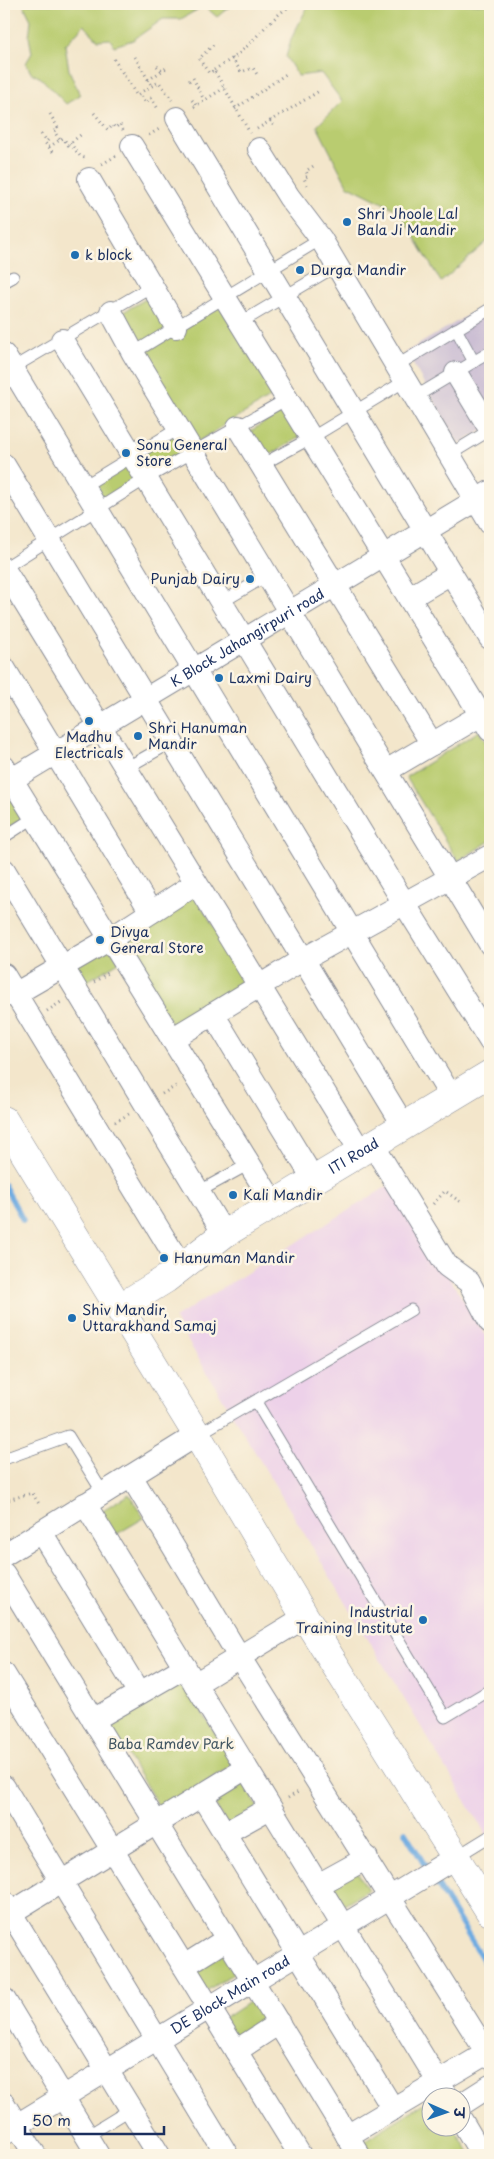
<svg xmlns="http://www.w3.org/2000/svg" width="494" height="2159" font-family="'Playpen Sans','Playpen Sans Deva',sans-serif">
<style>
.built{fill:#edd1e9}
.industrial{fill:#ccbfd4}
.green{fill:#b9cc70;stroke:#6a7e67}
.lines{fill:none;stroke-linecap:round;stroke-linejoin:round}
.stream{stroke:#6face1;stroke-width:5.5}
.lane-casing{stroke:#878a94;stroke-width:13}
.street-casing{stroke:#878a94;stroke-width:24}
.secondary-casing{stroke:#878a94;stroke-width:29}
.path{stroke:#878a94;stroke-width:3;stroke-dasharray:1 4;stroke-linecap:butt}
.lane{stroke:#fff;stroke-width:11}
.street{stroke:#fff;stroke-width:22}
.secondary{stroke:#fff;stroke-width:28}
.poi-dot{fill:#1f6fb2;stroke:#fcf5e5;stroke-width:2}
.labels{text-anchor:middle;stroke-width:5;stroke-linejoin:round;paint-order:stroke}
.poi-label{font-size:14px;fill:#1b2f5e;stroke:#fcf5e5;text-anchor:start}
.street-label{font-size:14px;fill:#1b2f5e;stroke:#fcf5e5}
.park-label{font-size:14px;fill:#425662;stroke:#fcf5e5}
</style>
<rect width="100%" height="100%" fill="#fcf5e5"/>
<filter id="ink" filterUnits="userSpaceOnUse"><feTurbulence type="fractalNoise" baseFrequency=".02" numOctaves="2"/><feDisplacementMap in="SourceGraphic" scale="10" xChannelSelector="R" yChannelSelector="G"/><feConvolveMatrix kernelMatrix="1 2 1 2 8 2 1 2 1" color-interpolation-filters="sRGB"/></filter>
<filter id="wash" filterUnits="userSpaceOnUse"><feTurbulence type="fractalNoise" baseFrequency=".0096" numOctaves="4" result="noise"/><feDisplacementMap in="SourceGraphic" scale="20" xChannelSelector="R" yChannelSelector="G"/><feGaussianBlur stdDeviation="1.12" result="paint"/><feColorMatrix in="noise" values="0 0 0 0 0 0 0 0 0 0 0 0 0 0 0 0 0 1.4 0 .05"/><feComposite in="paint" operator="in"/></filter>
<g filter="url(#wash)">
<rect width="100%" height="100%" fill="#f3e6cb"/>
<path class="built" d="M 391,1184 L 490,1343 L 490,1841 L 174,1318 Z"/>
<path class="industrial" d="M 490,302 L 490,426 L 459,444 L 406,352 Z"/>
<g class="green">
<path d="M 23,4 L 233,4 L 217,17 L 204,6 L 181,19 L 163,19 L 133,40 L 114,46 L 110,39 L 98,40 L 84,25 L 65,45 L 69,70 L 80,95 L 66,104 L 41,78 L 31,73 L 26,63 L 32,53 L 29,37 L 31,20 Z"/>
<path d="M 309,4 L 490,4 L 490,239 L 441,282 L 399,211 L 347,185 L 317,126 L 342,101 L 321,73 L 298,76 L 286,57 L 291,39 Z"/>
<path d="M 151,296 L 171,330 L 138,349 L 118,315 Z"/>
<path d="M 220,306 L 274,395 L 197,442 L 143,354 Z"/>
<path d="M 284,410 L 300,437 L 265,458 L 249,432 Z"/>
<path d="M 178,433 L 189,451 L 152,474 L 141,456 Z"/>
<path d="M 128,462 L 140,480 L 100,505 L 89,487 Z"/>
<path d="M 479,731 L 490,749 L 490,841 L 458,861 L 406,777 Z"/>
<path d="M 9,794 L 23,818 L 4,830 L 4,797 Z"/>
<path d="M 194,894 L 249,984 L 176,1030 L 120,939 Z"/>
<path d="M 107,943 L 119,962 L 79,986 L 68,967 Z"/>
<path d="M 129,1494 L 144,1518 L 110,1538 L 96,1514 Z"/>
<path d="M 182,1680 L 234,1764 L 161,1810 L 109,1725 Z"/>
<path d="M 243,1782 L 258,1807 L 227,1825 L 212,1800 Z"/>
<path d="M 357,1871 L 368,1890 L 339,1907 L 328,1887 Z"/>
<path d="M 222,1946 L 237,1971 L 206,1991 L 190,1966 Z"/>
<path d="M 255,1998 L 271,2023 L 239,2043 L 223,2019 Z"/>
<path d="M 431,2099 L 432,2126 L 453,2127 L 471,2155 L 370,2155 L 362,2142 Z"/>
</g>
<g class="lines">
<g class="stream">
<path d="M 4,1185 L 23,1220"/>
<path d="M 405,1832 L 427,1869"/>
<path d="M 432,1876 L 490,1971"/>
</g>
</g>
</g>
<g filter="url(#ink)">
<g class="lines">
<defs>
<g id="lane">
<path d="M 4,282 L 13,277"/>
<path d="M 240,323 L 336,266"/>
<path d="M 456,329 L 474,362"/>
<path d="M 133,353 L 321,239"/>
<path d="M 396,366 L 490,309"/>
<path d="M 9,370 L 152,286"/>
<path d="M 415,397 L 490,352"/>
<path d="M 449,455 L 490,430"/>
<path d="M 261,465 L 311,438 L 405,381"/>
<path d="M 84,486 L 179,428"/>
<path d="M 4,568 L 147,478 L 287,399"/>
<path d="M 222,602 L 268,575"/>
<path d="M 126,768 L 172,742"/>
<path d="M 4,837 L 35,817"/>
<path d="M 198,1192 L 249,1164"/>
<path d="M 256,1402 L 445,1717 L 490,1690"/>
<path d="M 197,1435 L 411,1310"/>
<path d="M 4,1459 L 68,1436 L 103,1493"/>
<path d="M 456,1857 L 490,1836"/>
<path d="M 87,2136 L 131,2109"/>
</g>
<g id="street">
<path d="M 177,118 L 490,638"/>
<path d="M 132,146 L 490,730"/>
<path d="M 259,149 L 289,197 L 321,239 L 490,523"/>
<path d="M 89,179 L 176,327"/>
<path d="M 111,312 L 133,353 L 490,944"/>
<path d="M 62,340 L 404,903 L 490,1041"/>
<path d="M 4,355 L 452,1098"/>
<path d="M 456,373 L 490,429"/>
<path d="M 238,427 L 432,744"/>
<path d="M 4,465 L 404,1126"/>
<path d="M 4,569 L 361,1152"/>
<path d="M 409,598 L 451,573"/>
<path d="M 4,668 L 151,912"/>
<path d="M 4,767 L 274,1204"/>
<path d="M 386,771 L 481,715"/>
<path id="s1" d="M 4,784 L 490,492"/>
<path d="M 4,870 L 224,1234"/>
<path d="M 4,975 L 181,1266"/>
<path d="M 4,996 L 15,994 L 110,939 L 196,883"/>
<path d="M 213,1014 L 314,1180"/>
<path d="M 172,1039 L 302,960 L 490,856"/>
<path d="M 373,1145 L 447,1266 L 469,1282 L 490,1322"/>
<path d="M 131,1476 L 240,1658 L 490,2058"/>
<path d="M 85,1504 L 447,2096"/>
<path d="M 41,1532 L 139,1693"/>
<path d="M 4,1555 L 197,1435"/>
<path d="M 4,1574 L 359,2155"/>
<path d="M 4,1674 L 300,2155"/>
<path d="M 195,1684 L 305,1617"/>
<path d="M 93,1720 L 185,1667"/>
<path d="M 4,1787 L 227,2155"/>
<path d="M 202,1796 L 393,2109"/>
<path d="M 225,1833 L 270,1808"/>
<path d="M 318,1885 L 367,1858"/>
<path d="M 4,1902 L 159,2155"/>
<path d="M 4,1917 L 246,1768"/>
<path d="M 184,1966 L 227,1939"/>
<path d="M 4,1999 L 98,2155"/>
<path d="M 236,2051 L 279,2023"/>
<path d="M 4,2104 L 35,2155"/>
<path d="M 462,2104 L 490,2086"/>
<path d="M 462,2121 L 482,2155"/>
<path id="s2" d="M 4,2133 L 456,1857"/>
<path d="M 347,2136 L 487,2053"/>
</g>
<g id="secondary">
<path d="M 4,1120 L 197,1435 L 305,1617 L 490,1912"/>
<path id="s3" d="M 119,1308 L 166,1279 L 224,1234 L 490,1074"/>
</g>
</defs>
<use href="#lane" class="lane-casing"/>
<use href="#street" class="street-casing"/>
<use href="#secondary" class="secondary-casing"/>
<g class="path">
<path d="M 213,45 L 199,59 L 209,73 L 214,70 L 250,133"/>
<path d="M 135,57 L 152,86"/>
<path d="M 232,58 L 241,72 L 253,68 L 258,76"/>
<path d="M 114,59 L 137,96 L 140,94 L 146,103 L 151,98 L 159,110"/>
<path d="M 157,66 L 162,71"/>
<path d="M 214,70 C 223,64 233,59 241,52 C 258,36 268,22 287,8"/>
<path d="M 148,80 L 168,67"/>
<path d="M 189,81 L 193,78 L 204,100"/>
<path d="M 143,91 L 159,82 L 172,100"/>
<path d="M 192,100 L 197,106"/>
<path d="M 194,107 L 224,88"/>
<path d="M 235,109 L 286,74"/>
<path d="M 94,113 L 108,130 L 113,125 L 115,128 L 120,124 L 123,130"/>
<path d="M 50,114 L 58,128 L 54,131 L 60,140"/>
<path d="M 270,120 L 275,128"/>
<path d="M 257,129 L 321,90"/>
<path d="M 41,134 L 47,141"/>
<path d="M 149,135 L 161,128"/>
<path d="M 48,140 L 45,143 L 55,154"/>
<path d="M 70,143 L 80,156 L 87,159"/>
<path d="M 49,147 L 63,138 L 68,145 L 83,133"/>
<path d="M 102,164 L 116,156"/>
<path d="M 307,185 L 304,178 L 308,176 L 306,171 L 315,165"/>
<path d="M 94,982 L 108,973"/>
<path d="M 47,1011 L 61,1002"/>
<path d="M 162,1094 L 178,1085"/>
<path d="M 115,1122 L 129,1114"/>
<path d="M 433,1204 L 445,1191 L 462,1203"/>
<path d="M 4,1478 L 4,1480"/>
<path d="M 4,1501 L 32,1493 L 39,1504"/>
<path d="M 288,1798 L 300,1791"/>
</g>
<use href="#lane" class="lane"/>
<use href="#street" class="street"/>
<use href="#secondary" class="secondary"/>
</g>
</g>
<g class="poi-dot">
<circle cx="347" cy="222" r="5"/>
<circle cx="75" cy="255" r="5"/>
<circle cx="300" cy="270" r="5"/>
<circle cx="126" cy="453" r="5"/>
<circle cx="250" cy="579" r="5"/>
<circle cx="219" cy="678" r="5"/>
<circle cx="89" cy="721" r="5"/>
<circle cx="138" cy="736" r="5"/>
<circle cx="100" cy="940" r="5"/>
<circle cx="233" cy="1195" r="5"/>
<circle cx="164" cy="1258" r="5"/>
<circle cx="72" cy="1318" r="5"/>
<circle cx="423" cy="1620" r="5"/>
</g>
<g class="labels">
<g class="poi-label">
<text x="357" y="219">Shri Jhoole Lal<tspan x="357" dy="16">Bala Ji Mandir</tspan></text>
<text x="85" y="260">k block</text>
<text x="310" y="275">Durga Mandir</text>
<text x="136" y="450">Sonu General<tspan x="136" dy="16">Store</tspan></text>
<text x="240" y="584" text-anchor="end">Punjab Dairy</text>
<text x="229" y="683">Laxmi Dairy</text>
<text x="148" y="733">Shri Hanuman<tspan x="148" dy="16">Mandir</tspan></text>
<text x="89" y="742" text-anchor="middle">Madhu<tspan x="89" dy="16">Electricals</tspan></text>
<text x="110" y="937">Divya<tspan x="110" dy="16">General Store</tspan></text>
<text x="243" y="1200">Kali Mandir</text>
<text x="174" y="1263">Hanuman Mandir</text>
<text x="82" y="1315">Shiv Mandir,<tspan x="82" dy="16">Uttarakhand Samaj</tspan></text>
<text x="413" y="1617" text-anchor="end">Industrial<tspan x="413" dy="16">Training Institute</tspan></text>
</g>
<g class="street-label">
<text dy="5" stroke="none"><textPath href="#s1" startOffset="284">K Block Jahangirpuri road</textPath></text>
<text dy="5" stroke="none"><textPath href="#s3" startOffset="280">ITI Road</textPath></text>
<text dy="5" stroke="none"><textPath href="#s2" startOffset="265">DE Block Main road</textPath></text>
</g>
<g class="park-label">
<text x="171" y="1749">Baba Ramdev Park</text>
</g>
</g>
<rect width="494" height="2159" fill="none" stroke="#fcf5e5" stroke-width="20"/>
<g transform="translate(446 2112) rotate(92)"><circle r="24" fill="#fcf5e5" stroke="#a2a6af"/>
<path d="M0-4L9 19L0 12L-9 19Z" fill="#1f6fb2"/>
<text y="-8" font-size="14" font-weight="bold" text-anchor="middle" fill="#1b2f5e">उ</text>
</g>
<path d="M25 2126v8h139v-8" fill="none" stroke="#1b2f5e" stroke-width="2.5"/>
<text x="32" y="2126" font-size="15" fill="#1b2f5e" stroke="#fcf5e5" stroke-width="4" paint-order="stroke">50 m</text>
</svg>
